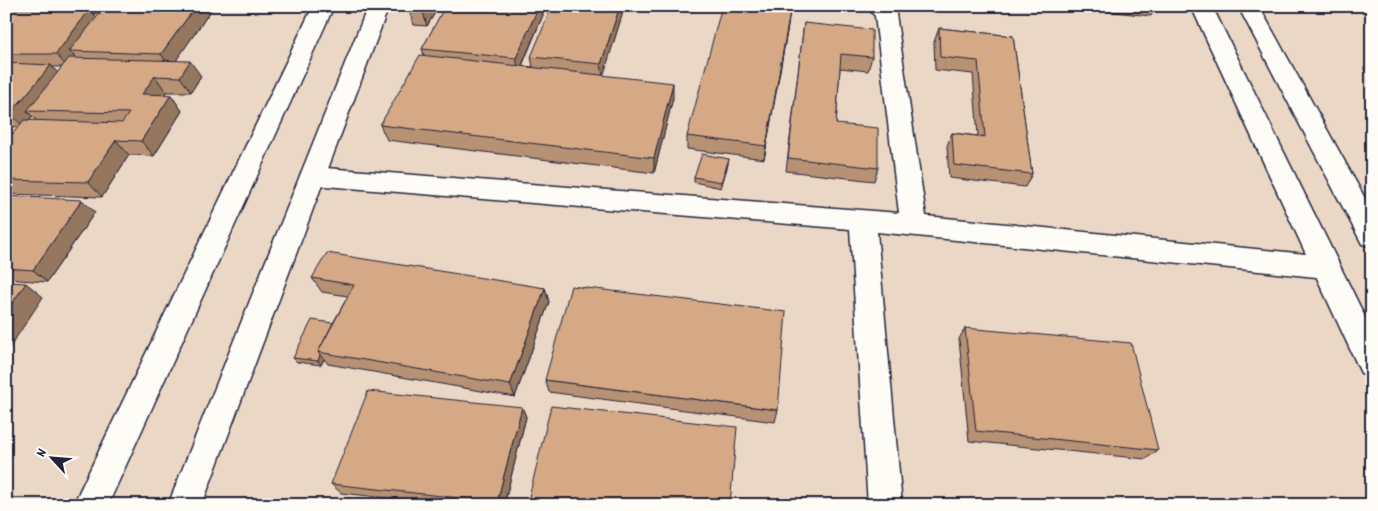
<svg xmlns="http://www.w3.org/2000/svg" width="1378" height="511" font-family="Dekko,sans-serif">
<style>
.built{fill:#ebd7c5}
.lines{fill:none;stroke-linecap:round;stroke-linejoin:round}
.street-casing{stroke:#22223b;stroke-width:3}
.secondary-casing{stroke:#22223b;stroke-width:3}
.street{fill:#fdfcf7;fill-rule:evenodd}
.secondary{fill:#fdfcf7;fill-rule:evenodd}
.wall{fill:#b79173;stroke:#22223b;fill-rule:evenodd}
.shaded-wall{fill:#95765e;stroke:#22223b}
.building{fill:#d5a986;stroke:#22223b}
</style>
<rect width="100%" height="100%" fill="#f5ebe0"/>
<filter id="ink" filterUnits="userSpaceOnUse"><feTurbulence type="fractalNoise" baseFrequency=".02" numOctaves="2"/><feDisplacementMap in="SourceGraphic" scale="10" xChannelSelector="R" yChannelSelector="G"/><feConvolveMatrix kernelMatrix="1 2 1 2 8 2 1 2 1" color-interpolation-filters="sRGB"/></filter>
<g filter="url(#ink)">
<rect class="built" x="6" y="6" width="1366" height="499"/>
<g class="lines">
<defs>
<path id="street" d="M 866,6 L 889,6 L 896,14 L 926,216 L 1326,256 L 1336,259 L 1340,267 L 1336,275 L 1326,278 L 877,232 L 902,505 L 868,505 L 850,229 L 313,185 L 304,183 L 300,176 L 304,169 L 313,167 L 899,213 L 875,16 Z"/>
<g id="secondary">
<path d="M 313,6 L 334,6 L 108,505 L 73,505 Z"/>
<path d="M 368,6 L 389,6 L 202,505 L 168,505 Z"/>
<path d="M 1191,6 L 1212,6 L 1372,331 L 1372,376 L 1361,373 Z"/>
<path d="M 1238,6 L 1259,6 L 1372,211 L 1372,247 L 1362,244 Z"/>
</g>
</defs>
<use href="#street" class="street-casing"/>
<use href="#secondary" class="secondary-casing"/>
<use href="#street" class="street"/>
<use href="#secondary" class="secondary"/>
</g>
<g class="wall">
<path d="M 10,6 L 214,6 L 176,60 L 201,76 L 191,92 L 166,92 L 164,95 L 171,95 L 182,111 L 154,156 L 129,155 L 102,197 L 6,194 L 6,9 L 12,9 ZM 94,14 L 100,14 L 97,18 ZM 53,67 L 62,67 L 57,73 ZM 32,116 L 37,121 L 29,120 ZM 7,126 L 19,127 L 13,133 Z"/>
<path d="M 412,6 L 541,6 L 543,15 L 522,66 L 533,67 L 531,57 L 623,12 L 603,75 L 673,98 L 654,173 L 387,140 L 380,125 L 424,55 L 422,49 L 443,11 L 436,11 L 427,26 L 414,25 L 409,11 Z"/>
<path d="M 1057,6 L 1156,6 L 1151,16 Z"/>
<path d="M 804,23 L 872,57 L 868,71 L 840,68 L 836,124 L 878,168 L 874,181 L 786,171 Z"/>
<path d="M 788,26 L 764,159 L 687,149 L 687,136 Z"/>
<path d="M 939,28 L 1013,36 L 1032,174 L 1025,187 L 949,178 L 947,146 L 952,133 L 978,136 L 973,74 L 935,70 L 934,42 Z"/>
<path d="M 728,164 L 721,188 L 694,182 L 694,177 Z"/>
<path d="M 6,196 L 95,212 L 47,282 L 6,279 Z"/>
<path d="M 312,278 L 545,288 L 549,302 L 515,397 L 328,364 L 324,359 L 321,365 L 297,362 L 293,358 L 333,323 L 348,296 L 322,292 Z"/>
<path d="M 965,328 L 1158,450 L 1146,459 L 969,441 L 959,339 Z"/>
<path d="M 545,380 L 778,410 L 775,422 L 549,392 Z"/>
<path d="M 522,407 L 526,417 L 504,505 L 454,505 L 341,493 L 331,484 Z"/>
</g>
<g class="shaded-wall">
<path d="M 196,6 L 214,6 L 171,68 L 161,54 Z"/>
<path d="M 426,6 L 435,6 L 436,11 L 427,26 L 423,12 Z"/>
<path d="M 539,6 L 541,6 L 543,15 L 519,72 L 516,58 Z"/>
<path d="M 620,6 L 623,6 L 623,12 L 603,77 L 601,64 Z"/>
<path d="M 90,9 L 101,23 L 69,51 L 75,57 L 67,67 L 56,54 Z"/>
<path d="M 790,12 L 788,26 L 764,159 L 766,146 Z"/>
<path d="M 190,61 L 201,76 L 191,92 L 180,77 Z"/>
<path d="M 51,65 L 62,78 L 27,111 L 32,116 L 24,127 L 10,114 Z"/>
<path d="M 155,76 L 166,92 L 154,110 L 142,94 Z"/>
<path d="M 673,83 L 673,98 L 654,173 L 654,158 Z"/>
<path d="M 171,95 L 182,111 L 154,156 L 141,141 Z"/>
<path d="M 6,126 L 18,138 L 6,154 Z"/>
<path d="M 116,140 L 129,155 L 102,197 L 88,182 Z"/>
<path d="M 729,159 L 728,164 L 721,188 L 721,182 Z"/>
<path d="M 82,200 L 95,212 L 47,282 L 33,270 Z"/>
<path d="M 26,283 L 43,297 L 6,353 L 6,312 Z"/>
<path d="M 545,288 L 549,302 L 515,397 L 510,385 Z"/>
<path d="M 320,355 L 324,359 L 321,365 L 318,361 Z"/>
<path d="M 522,407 L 526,417 L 504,505 L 499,505 L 497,502 Z"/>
</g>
<g class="building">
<path d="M 106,6 L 196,6 L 161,54 L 69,51 Z"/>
<path d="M 412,6 L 426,6 L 423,12 L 409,11 Z"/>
<path d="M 445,6 L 539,6 L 516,58 L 422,49 Z"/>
<path d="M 552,6 L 620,6 L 601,64 L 531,57 Z"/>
<path d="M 722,6 L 738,6 L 790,12 L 766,146 L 687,136 Z"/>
<path d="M 6,9 L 90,9 L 56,54 L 6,54 Z"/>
<path d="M 804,23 L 872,30 L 872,57 L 841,54 L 836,124 L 878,128 L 878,168 L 788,158 Z"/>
<path d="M 939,28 L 1013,36 L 1032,174 L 954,165 L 952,133 L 985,137 L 978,61 L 940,57 Z"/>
<path d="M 420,55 L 673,83 L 654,158 L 380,125 Z"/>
<path d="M 69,58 L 190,61 L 180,77 L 155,76 L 142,94 L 171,95 L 141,141 L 116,140 L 88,182 L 6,180 L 6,142 L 24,120 L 122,123 L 129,113 L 27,111 Z"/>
<path d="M 6,63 L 51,65 L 10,114 L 6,114 Z"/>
<path d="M 702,154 L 729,159 L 721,182 L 694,177 Z"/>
<path d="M 6,196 L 82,200 L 33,270 L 6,268 Z"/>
<path d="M 327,253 L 545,288 L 510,385 L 318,352 L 354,285 L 312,278 Z"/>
<path d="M 6,282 L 26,283 L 6,312 Z"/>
<path d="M 571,286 L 786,312 L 778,410 L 545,380 Z"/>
<path d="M 312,320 L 333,323 L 318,352 L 320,355 L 318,361 L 293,358 Z"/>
<path d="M 965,328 L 1131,343 L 1158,450 L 976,431 Z"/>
<path d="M 368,391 L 522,407 L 497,502 L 331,484 Z"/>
<path d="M 551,406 L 737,427 L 730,505 L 527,505 Z"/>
</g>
</g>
<rect width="1378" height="511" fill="none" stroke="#fdfcf7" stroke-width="25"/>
<rect x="12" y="12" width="1353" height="486" fill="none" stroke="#22223b" stroke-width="2" filter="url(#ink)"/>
<g transform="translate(52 458) rotate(296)" stroke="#fdfcf7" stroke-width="4" paint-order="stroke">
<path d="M0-4L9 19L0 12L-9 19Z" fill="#22223b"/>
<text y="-8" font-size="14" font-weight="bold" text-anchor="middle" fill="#22223b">N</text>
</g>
</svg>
